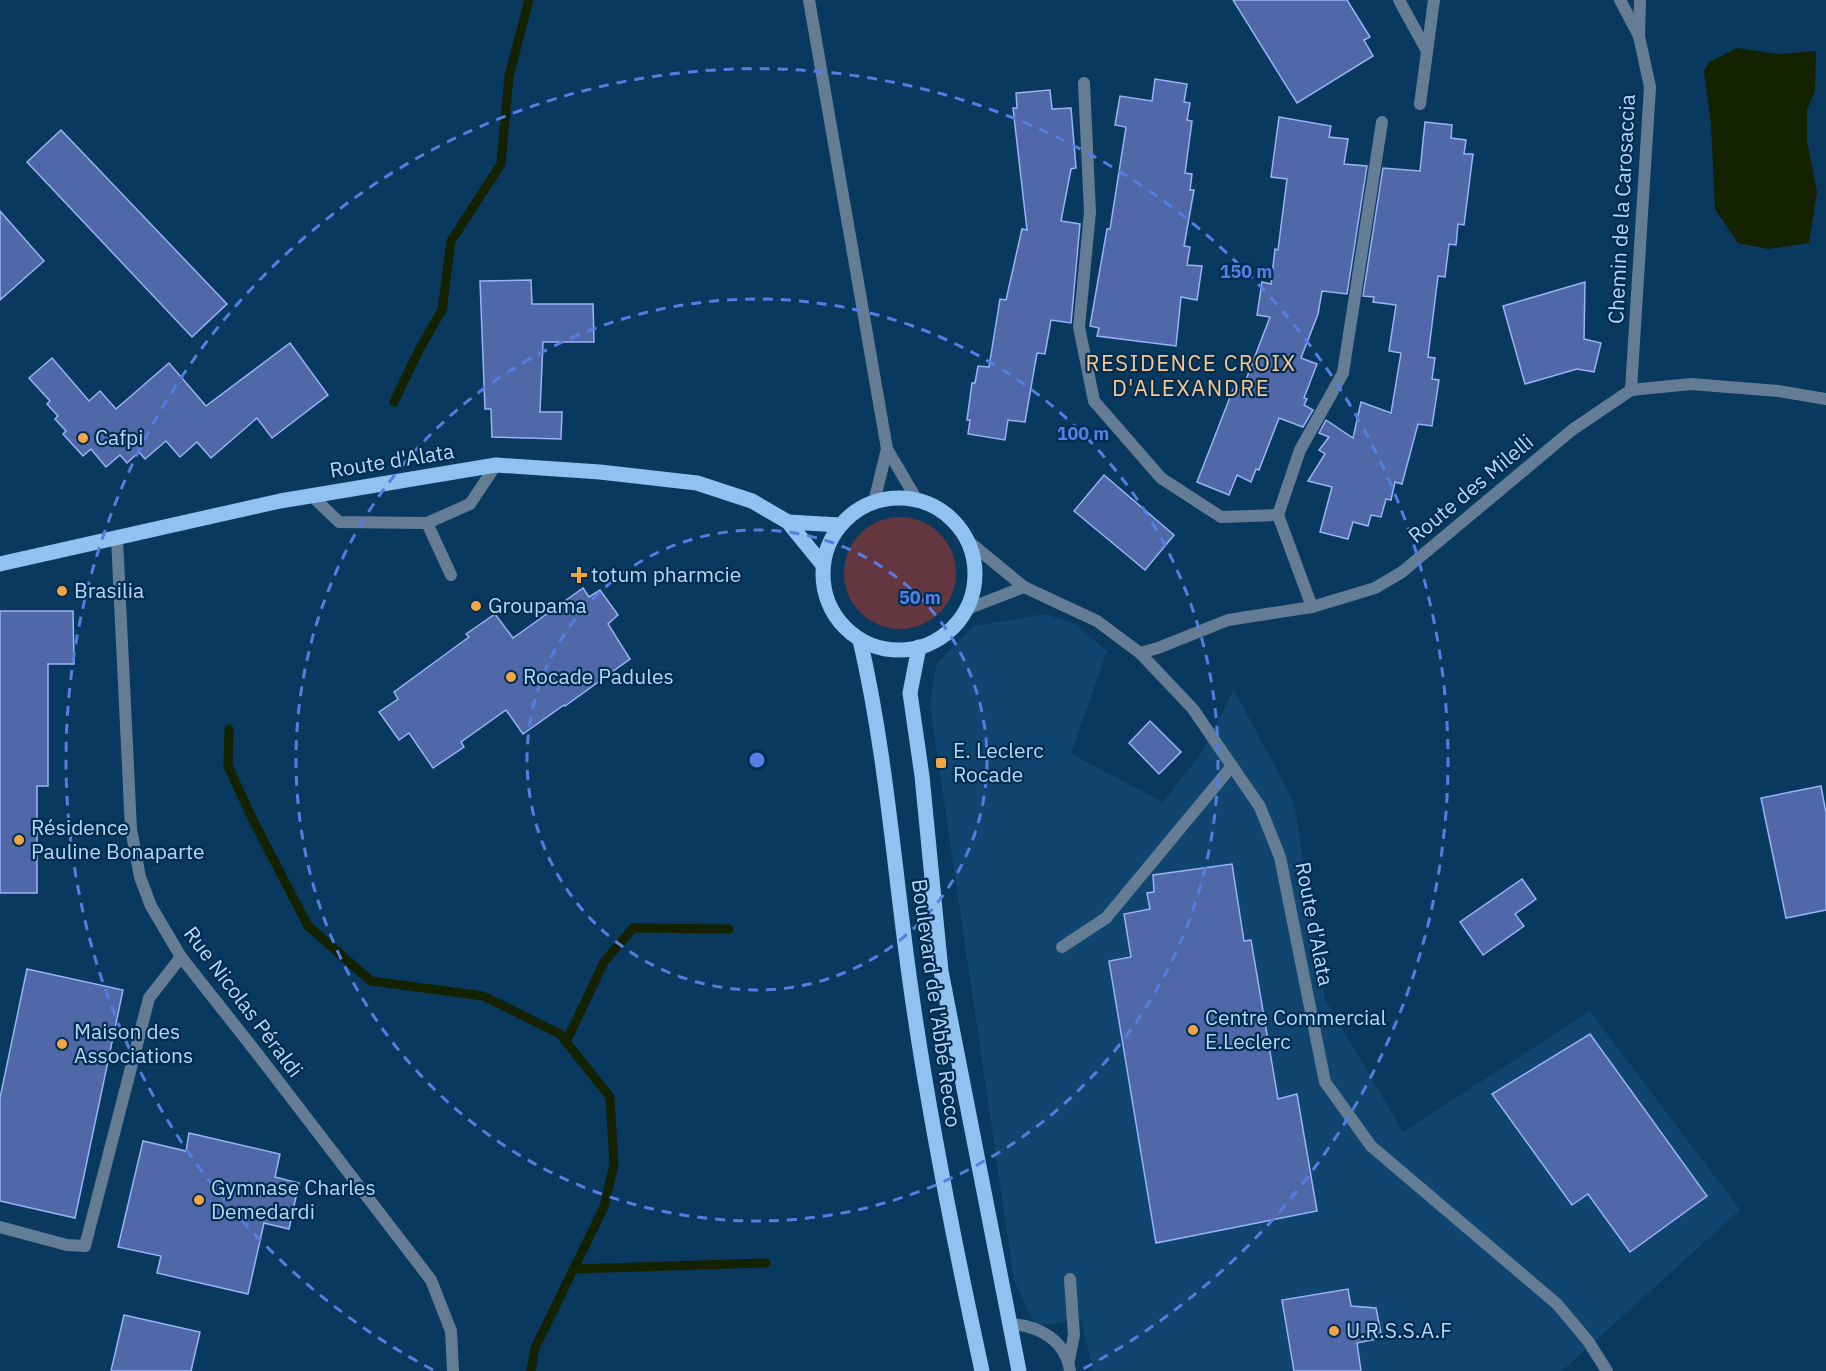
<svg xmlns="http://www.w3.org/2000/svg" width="1826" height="1371" font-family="'IBM Plex Sans',sans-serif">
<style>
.built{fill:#0f456f}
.green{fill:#643740}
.water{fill:#142200}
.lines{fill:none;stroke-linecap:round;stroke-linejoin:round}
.stream{stroke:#142200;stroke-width:9}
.building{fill:#5067a8;stroke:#99b3f7;stroke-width:1.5}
.service{stroke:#647d94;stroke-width:12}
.minor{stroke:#647d94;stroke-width:12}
.tertiary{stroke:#647d94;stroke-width:12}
.primary{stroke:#8fc1f1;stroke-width:15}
.ring{fill:none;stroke:#547ee2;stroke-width:3;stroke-dasharray:10 8}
.poi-dot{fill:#f3a443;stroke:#002e53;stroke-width:2}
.labels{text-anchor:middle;stroke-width:4.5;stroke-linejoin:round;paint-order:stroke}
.street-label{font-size:21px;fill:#b9d7f4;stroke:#002e53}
.poi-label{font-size:21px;fill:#b9d7f4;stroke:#002e53;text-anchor:start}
.neighbourhood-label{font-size:22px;letter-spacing:1.5px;fill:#fec689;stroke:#002e53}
.centre{fill:#547ee2;stroke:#002e53;stroke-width:3}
.ring-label{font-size:18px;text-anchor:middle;font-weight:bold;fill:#547ee2;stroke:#002e53;stroke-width:4.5;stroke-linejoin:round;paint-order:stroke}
</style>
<rect width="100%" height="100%" fill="#09395e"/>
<path class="built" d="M 1044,614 L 1074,623 L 1107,651 L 1071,754 L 1163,802 L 1200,755 L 1234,690 L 1294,802 L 1325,999 L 1403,1132 L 1590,1011 L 1740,1210 L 1562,1371 L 1093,1371 L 1081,1320 L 1035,1326 L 1014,1280 L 930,705 L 936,665 L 973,626 Z"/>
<circle class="green" cx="900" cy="573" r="56"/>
<path class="water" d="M 1737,48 L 1778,54 L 1816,51 L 1815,91 L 1807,110 L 1807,140 L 1817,192 L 1809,243 L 1768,249 L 1738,243 L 1715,209 L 1711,125 L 1704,71 L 1709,62 Z"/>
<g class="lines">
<g class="stream">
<path d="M 394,402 L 420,348 L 442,310 L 451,241 L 501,164 L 509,76 L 529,0"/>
<path d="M 229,729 L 228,766 L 253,820 L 308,926 L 371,981 L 483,996 L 560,1034 L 610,1097 L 614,1164 L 604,1207 L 535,1348 L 531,1371"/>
<path d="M 566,1042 L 604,962 L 633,928 L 729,929"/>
<path d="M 573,1269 L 766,1263"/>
</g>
</g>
<g class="building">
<path d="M 1233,0 L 1347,0 L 1370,37 L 1364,40 L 1373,56 L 1297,103 Z"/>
<path d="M 1155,79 L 1187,84 L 1184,102 L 1190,103 L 1187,120 L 1192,121 L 1185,173 L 1192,174 L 1190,190 L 1194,190 L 1184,246 L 1190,247 L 1187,265 L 1202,266 L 1197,300 L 1181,297 L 1176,346 L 1097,336 L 1099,328 L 1090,326 L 1107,229 L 1110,229 L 1126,127 L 1115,125 L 1120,96 L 1152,101 Z"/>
<path d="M 1050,90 L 1052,109 L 1071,108 L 1076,168 L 1071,169 L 1061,221 L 1080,224 L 1071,323 L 1051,320 L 1045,354 L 1037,353 L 1025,422 L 1008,420 L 1005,440 L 968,434 L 970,420 L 967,420 L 972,383 L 975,383 L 978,366 L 989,367 L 1000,299 L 1006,300 L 1022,229 L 1027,230 L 1013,108 L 1017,108 L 1016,93 Z"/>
<path d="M 1279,117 L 1331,126 L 1329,137 L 1348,139 L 1344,164 L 1367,166 L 1347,294 L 1322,291 L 1318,314 L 1301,358 L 1317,364 L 1304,398 L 1307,399 L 1304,405 L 1313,410 L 1303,427 L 1279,418 L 1259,470 L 1256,469 L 1251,482 L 1237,475 L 1229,495 L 1197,482 L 1234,387 L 1242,390 L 1270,317 L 1257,315 L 1262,282 L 1271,284 L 1275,249 L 1278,250 L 1287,179 L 1271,177 Z"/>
<path d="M 1425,122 L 1452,125 L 1451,138 L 1466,140 L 1464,154 L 1473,154 L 1464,225 L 1458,224 L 1456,245 L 1449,244 L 1445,277 L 1438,276 L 1428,357 L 1435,358 L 1432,379 L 1439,380 L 1432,426 L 1418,424 L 1402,484 L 1395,482 L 1391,500 L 1386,499 L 1381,517 L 1371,515 L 1368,526 L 1353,522 L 1348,539 L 1320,532 L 1332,487 L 1308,481 L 1325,454 L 1319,450 L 1329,437 L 1319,433 L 1326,420 L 1353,438 L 1361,402 L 1391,413 L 1401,353 L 1389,351 L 1396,305 L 1373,302 L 1374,297 L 1363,296 L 1383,168 L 1420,171 Z"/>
<path d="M 61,130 L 227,304 L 192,337 L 27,162 Z"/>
<path d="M 0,211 L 44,261 L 0,300 Z"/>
<path d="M 531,280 L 532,304 L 593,304 L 594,342 L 543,342 L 540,412 L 562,412 L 561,439 L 492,437 L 491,409 L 485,409 L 480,281 Z"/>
<path d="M 1585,282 L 1584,339 L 1601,343 L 1594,372 L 1577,369 L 1525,384 L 1503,306 Z"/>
<path d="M 290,343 L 328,395 L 272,438 L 257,418 L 211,458 L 197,442 L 180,457 L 166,441 L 145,459 L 139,452 L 127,463 L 120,455 L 106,467 L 91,449 L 83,456 L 63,434 L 66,431 L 55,419 L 58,416 L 47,404 L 50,401 L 29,378 L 52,358 L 89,401 L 100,391 L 116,409 L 169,363 L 206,406 Z"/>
<path d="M 1104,475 L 1174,535 L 1145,570 L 1074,511 Z"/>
<path d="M 583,588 L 589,597 L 600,590 L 618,615 L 608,624 L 630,659 L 565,706 L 564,705 L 523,734 L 506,710 L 461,742 L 464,747 L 433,768 L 409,733 L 399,740 L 379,712 L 398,699 L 394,692 L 469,637 L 466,634 L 495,614 L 513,638 Z"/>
<path d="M 0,611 L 73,611 L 74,664 L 48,664 L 48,786 L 37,786 L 37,893 L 0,893 Z"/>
<path d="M 1150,721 L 1181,752 L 1159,774 L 1129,743 Z"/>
<path d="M 1821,786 L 1826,813 L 1826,910 L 1786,918 L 1761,798 Z"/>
<path d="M 1232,864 L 1244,941 L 1251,940 L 1278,1099 L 1297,1094 L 1317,1211 L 1156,1243 L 1109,961 L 1131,957 L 1124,914 L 1150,909 L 1147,893 L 1154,892 L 1153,875 Z"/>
<path d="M 1522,879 L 1536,899 L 1515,914 L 1524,926 L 1483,955 L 1460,922 Z"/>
<path d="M 27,969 L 123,990 L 75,1218 L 0,1201 L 0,1098 Z"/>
<path d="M 1590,1034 L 1707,1196 L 1630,1252 L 1588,1194 L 1572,1205 L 1492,1094 Z"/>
<path d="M 189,1133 L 280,1154 L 275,1177 L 299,1183 L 289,1229 L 264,1223 L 248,1294 L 157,1273 L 161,1256 L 118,1247 L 143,1141 L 186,1151 Z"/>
<path d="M 1348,1289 L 1351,1306 L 1376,1308 L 1382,1338 L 1357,1343 L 1361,1371 L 1294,1371 L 1282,1300 Z"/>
<path d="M 124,1315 L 200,1332 L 191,1371 L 111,1371 Z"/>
</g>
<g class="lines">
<g class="service">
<path d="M 1399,0 L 1427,51"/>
<path d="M 1639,36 L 1640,0"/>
<path d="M 1420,104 L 1434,0"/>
<path d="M 311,495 L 339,522 L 427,523 L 470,504 L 496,465"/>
<path d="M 427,523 L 451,575"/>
<path d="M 1062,947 L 1106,918 L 1232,766"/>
<path d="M 0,1227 L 67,1245 L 85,1246 L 149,998 L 181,957"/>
<path d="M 1069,1360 L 1074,1335 L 1070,1279"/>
</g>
<g class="minor">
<path d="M 809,0 L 887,449 L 917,500"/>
<path d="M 1620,0 L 1639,36 L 1650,87 L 1631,390"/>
<path d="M 1084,83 L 1090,212 L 1079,327 L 1094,401 L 1161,478 L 1221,517 L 1278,515"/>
<path d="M 874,502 L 887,449"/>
<path d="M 117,539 L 131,829 L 140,877 L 151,906 L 181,957 L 256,1052 L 431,1280 L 451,1331 L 453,1371"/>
<path d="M 1312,607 L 1278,515 L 1300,450 L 1343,373 L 1382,122"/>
<path d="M 1140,653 L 1158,648 L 1228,620 L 1312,607 L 1375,588 L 1402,572 L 1572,430 L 1631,390 L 1691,384 L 1778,391 L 1826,399"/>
<path d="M 1010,1324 C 1039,1325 1066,1341 1070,1371"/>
</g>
<g class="tertiary">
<path d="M 968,541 L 1024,587 L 1097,621 L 1140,653 L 1193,709 L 1260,807 L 1280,857 L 1325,1082 L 1371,1146 L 1557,1304 L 1588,1341 L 1607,1371"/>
<path d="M 967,609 L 1024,587"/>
</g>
<g class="primary">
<circle cx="899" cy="574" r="76"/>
<path d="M 788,522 L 840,525"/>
<path d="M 0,564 L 280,501 L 496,465 L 600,472 L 697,483 L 752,501 L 788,522 L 823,565"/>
<path d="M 860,640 C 886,752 894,868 910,982 C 928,1113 954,1242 982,1371"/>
<path d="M 919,647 L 910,693 L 922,776 L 941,971 L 1019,1371"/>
</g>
</g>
<g class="ring">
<circle cx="757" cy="760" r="230"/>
<circle cx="757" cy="760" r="461"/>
<path d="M433 1370A691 691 0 1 1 1081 1370"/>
</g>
<g class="poi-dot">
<circle cx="83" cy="438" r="6"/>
<path d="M576 566h6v6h6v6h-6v6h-6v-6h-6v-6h6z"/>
<circle cx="62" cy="591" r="6"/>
<circle cx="476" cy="606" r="6"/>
<circle cx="511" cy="677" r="6"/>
<rect x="935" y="757" width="12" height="12" rx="3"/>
<circle cx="19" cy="840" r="6"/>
<circle cx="1193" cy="1030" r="6"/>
<circle cx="62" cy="1044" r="6"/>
<circle cx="199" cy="1200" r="6"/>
<circle cx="1334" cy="1331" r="6"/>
</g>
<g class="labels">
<g class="street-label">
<text transform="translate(1622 209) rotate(-87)" y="7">Chemin de la Carosaccia</text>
<text transform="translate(392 461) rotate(-9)" y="7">Route d'Alata</text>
<text transform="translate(1471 489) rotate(-40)" y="7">Route des Milelli</text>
<text transform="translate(1314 924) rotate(79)" y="7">Route d'Alata</text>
<text transform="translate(243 1002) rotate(53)" y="7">Rue Nicolas Péraldi</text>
<text transform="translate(936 1003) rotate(82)" y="7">Boulevard de l'Abbé Recco</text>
</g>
<g class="poi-label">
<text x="95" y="445">Cafpi</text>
<text x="591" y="582">totum pharmcie</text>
<text x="74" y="598">Brasilia</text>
<text x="488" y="613">Groupama</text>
<text x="523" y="684">Rocade Padules</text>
<text x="953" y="758">E. Leclerc<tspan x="953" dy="24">Rocade</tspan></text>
<text x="31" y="835">Résidence<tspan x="31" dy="24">Pauline Bonaparte</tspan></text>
<text x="1205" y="1025">Centre Commercial<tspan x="1205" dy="24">E.Leclerc</tspan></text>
<text x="74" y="1039">Maison des<tspan x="74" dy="24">Associations</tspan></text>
<text x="211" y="1195">Gymnase Charles<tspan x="211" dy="24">Demedardi</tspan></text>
<text x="1346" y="1338">U.R.S.S.A.F</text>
</g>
<g class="neighbourhood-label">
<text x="1191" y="371">RESIDENCE CROIX<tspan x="1191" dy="25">D'ALEXANDRE</tspan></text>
</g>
</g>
<circle cx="757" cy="760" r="9" class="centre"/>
<g class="ring-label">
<text x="1246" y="278">150 m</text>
<text x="1083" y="440">100 m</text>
<text x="920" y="604">50 m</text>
</g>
</svg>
